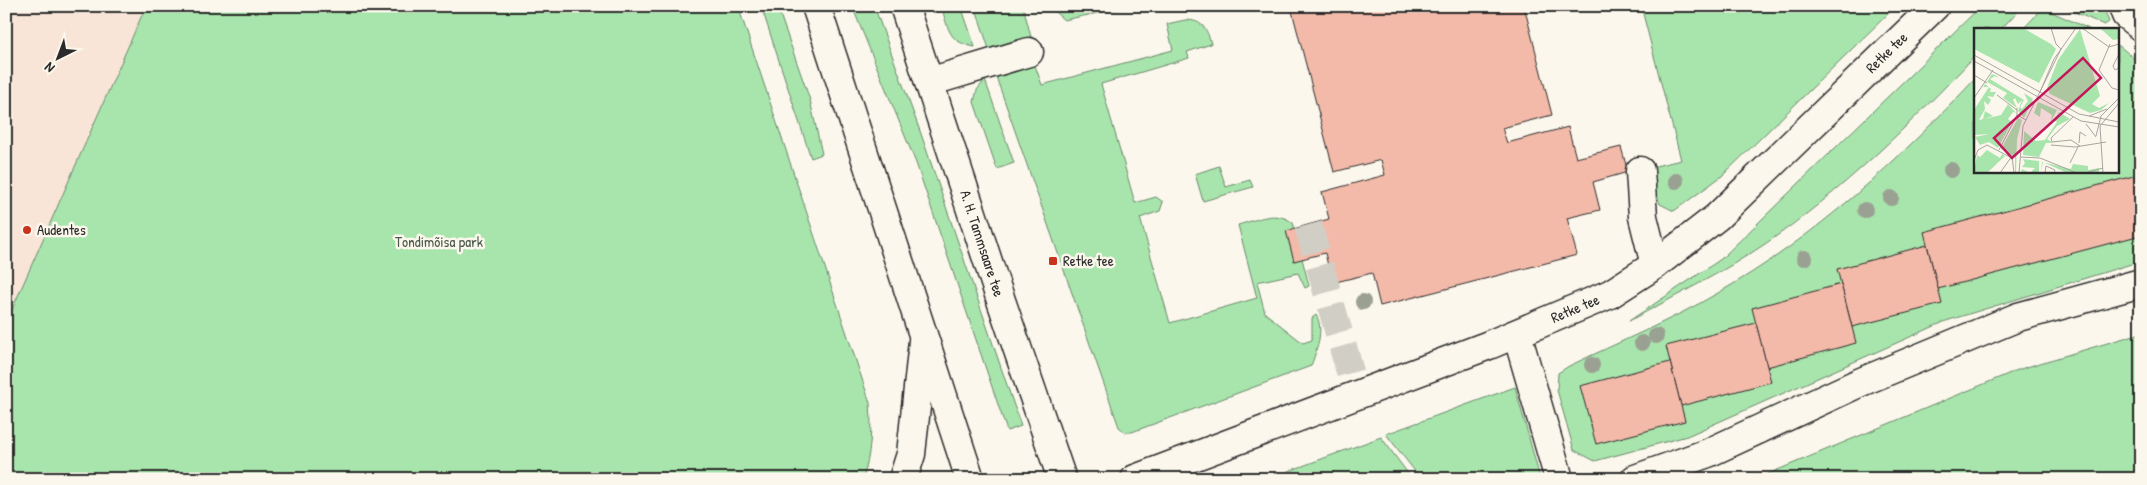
<svg xmlns="http://www.w3.org/2000/svg" width="2147" height="485" font-family="'Patrick Hand',sans-serif">
<style>
.built{fill:#f9e5d8}
.green{fill:#a8e5ac;stroke:#6a886c}
.building{fill:#f3baa9;stroke:#2b2b2b}
.lines{fill:none;stroke-linecap:round;stroke-linejoin:round}
.minor-tunnel{stroke:#d1cec5;stroke-width:28;stroke-dasharray:28 14;stroke-linecap:butt}
.minor-casing{stroke:#2b2b2b;stroke-width:31}
.major-casing{stroke:#2b2b2b;stroke-width:31}
.minor{stroke:#fbf7ec;stroke-width:28}
.major{stroke:#fbf7ec;stroke-width:28}
.tree{fill:#9aa193}
.poi-dot{fill:#c8321e;stroke:#fbf7ec;stroke-width:2}
.labels{text-anchor:middle;stroke-width:5;stroke-linejoin:round;paint-order:stroke}
.street-label{font-size:15px;fill:#2b2b2b;stroke:#fbf7ec}
.poi-label{font-size:15px;fill:#2b2b2b;stroke:#fbf7ec;text-anchor:start}
.park-label{font-size:15px;fill:#4a5a4b;stroke:#fbf7ec}
.inset-road{fill:none;stroke:#a8a59f;stroke-width:1}
.view{fill:#c2185b;fill-opacity:0.15;stroke:#c2185b;stroke-width:2.5}
.inset-edge{fill:none;stroke:#2b2b2b;stroke-width:2.5}
</style>
<rect width="100%" height="100%" fill="#fbf7ec"/>
<filter id="ink" filterUnits="userSpaceOnUse"><feTurbulence type="fractalNoise" baseFrequency=".02" numOctaves="2"/><feDisplacementMap in="SourceGraphic" scale="10" xChannelSelector="R" yChannelSelector="G"/><feConvolveMatrix kernelMatrix="1 2 1 2 8 2 1 2 1" color-interpolation-filters="sRGB"/></filter>
<g filter="url(#ink)">
<path class="built" d="M 6,6 L 146,6 L 6,323 Z"/>
<g class="green">
<path d="M 146,6 L 738,6 L 870,403 C 872,429 871,453 863,479 L 6,479 L 6,323 Z"/>
<path d="M 761,6 L 777,6 L 810,100 L 822,154 L 811,158 Z"/>
<path d="M 852,6 L 874,6 L 920,131 L 1021,426 L 1007,431 L 916,163 Z"/>
<path d="M 941,6 L 961,6 L 975,47 C 948,42 949,30 941,6 Z"/>
<path d="M 975,6 L 1023,6 L 1031,37 L 989,49 Z"/>
<path d="M 1054,6 L 1132,6 L 1064,20 L 1056,13 Z"/>
<path d="M 1641,6 L 1896,6 L 1722,176 L 1674,211 L 1660,204 L 1647,168 L 1681,160 Z"/>
<path d="M 1981,6 L 2018,6 L 2020,9 L 2001,29 L 1976,29 L 1976,55 C 1910,124 1843,191 1765,244 C 1722,273 1675,296 1629,321 L 1721,259 Z"/>
<path d="M 2061,6 L 2103,6 L 2109,22 L 2104,25 Z"/>
<path d="M 2043,8 L 2089,29 L 2023,29 Z"/>
<path d="M 1185,20 C 1202,20 1207,28 1211,44 L 1187,52 L 1189,58 L 1101,84 L 1135,203 L 1156,197 L 1163,202 L 1160,211 L 1140,218 L 1170,323 L 1257,298 L 1238,225 C 1257,220 1276,209 1293,223 L 1309,286 L 1305,288 L 1298,273 L 1257,282 L 1265,313 L 1303,343 L 1312,340 L 1312,318 L 1316,315 C 1325,329 1316,352 1311,366 L 1132,432 L 1125,432 L 1119,427 L 994,71 L 1033,60 L 1042,85 L 1173,50 L 1167,24 Z"/>
<path d="M 2118,45 L 2141,64 L 2141,261 L 1946,321 L 1687,436 L 1595,461 L 1574,450 L 1557,390 L 1558,373 L 1569,366 C 1619,342 1670,321 1718,293 C 1816,237 1899,160 1976,78 L 1976,171 L 2118,171 Z"/>
<path d="M 985,80 L 1014,163 L 997,169 L 974,102 L 977,90 Z"/>
<path d="M 1219,166 L 1226,187 L 1250,180 L 1253,187 L 1203,201 L 1195,174 Z"/>
<path d="M 2141,333 L 2141,479 L 1756,479 L 2020,369 Z"/>
<path d="M 1515,387 L 1540,478 L 1421,479 L 1386,434 Z"/>
<path d="M 1381,437 L 1412,479 L 1279,479 L 1281,474 Z"/>
</g>
<g class="building">
<path d="M 1310,6 L 1524,6 L 1552,115 L 1502,128 L 1507,143 L 1568,127 L 1576,158 L 1621,147 L 1628,172 L 1593,182 L 1600,210 L 1567,218 L 1577,255 L 1380,306 L 1372,273 L 1332,283 L 1325,253 L 1294,261 L 1286,231 L 1329,219 L 1322,192 L 1385,175 L 1381,160 L 1334,172 L 1292,11 Z"/>
<path d="M 2141,174 L 2141,235 L 1938,289 L 1924,232 Z"/>
<path d="M 1927,245 L 1942,304 L 1852,327 L 1837,269 Z"/>
<path d="M 1841,284 L 1856,343 L 1767,367 L 1752,308 Z"/>
<path d="M 1756,323 L 1771,382 L 1681,406 L 1666,346 Z"/>
<path d="M 1670,362 L 1685,421 L 1596,444 L 1580,386 Z"/>
</g>
<g class="lines">
<path class="minor-tunnel" d="M 1308,225 L 1357,396"/>
<defs>
<g id="minor">
<path d="M 2123,6 L 2126,15 L 2141,27"/>
<path d="M 929,82 L 1029,52"/>
<path d="M 1640,171 L 1643,217 L 1655,265"/>
<path d="M 1517,334 L 1559,479"/>
<path d="M 903,479 L 911,454 L 923,341"/>
<path id="s1" d="M 1135,479 L 1489,345 L 1610,294 L 1655,265 L 1717,217 L 1935,6"/>
<path d="M 1635,479 L 1708,453 L 1861,382 L 2018,317 L 2141,283"/>
</g>
<g id="major">
<path d="M 816,6 L 970,479"/>
<path id="s2" d="M 904,6 L 994,280 L 1062,479"/>
</g>
</defs>
<use href="#minor" class="minor-casing"/>
<use href="#major" class="major-casing"/>
<use href="#minor" class="minor"/>
<use href="#major" class="major"/>
</g>
<g class="tree">
<circle cx="1951" cy="170" r="8"/>
<circle cx="1676" cy="181" r="8"/>
<circle cx="1891" cy="198" r="8"/>
<circle cx="1865" cy="210" r="8"/>
<circle cx="1804" cy="258" r="8"/>
<circle cx="1363" cy="302" r="8"/>
<circle cx="1656" cy="336" r="8"/>
<circle cx="1642" cy="343" r="8"/>
<circle cx="1592" cy="365" r="8"/>
</g>
</g>
<g class="poi-dot">
<circle cx="27" cy="230" r="5"/>
<rect x="1048" y="256" width="10" height="10" rx="2.5"/>
</g>
<g class="labels">
<g class="street-label">
<text dy="5" stroke="none"><textPath href="#s1" startOffset="878">Retke tee</textPath></text>
<text dy="5" stroke="none"><textPath href="#s2" startOffset="250">A. H. Tammsaare tee</textPath></text>
<text dy="5" stroke="none"><textPath href="#s1" startOffset="472">Retke tee</textPath></text>
</g>
<g class="poi-label">
<text x="37" y="235">Audentes</text>
<text x="1063" y="266">Retke tee</text>
</g>
<g class="park-label">
<text x="439" y="247">Tondimõisa park</text>
</g>
</g>
<g transform="translate(1974 28)">
<rect width="145" height="145" fill="#fbf7ec"/>
<path d="M 0,0 L 49,0 L 77,16 L 82,21 L 65,55 L 0,21 ZM 145,0 L 145,11 L 139,12 L 127,1 ZM 106,1 L 126,68 L 118,76 L 125,80 L 135,75 L 127,82 L 116,85 L 76,66 L 73,60 L 84,32 ZM 18,46 L 23,48 L 24,50 L 21,48 L 16,51 L 50,72 L 46,79 L 48,81 L 54,73 L 50,65 L 59,71 L 50,90 L 44,83 L 48,72 L 44,76 L 41,70 L 39,72 L 43,80 L 29,70 L 33,65 L 13,54 ZM 11,56 L 17,61 L 16,64 L 22,64 L 19,69 L 13,68 L 17,72 L 14,77 L 10,73 L 11,81 L 5,92 L 9,91 L 11,83 L 19,88 L 10,91 L 27,87 L 34,76 L 42,85 L 39,84 L 34,91 L 38,94 L 24,120 L 15,114 L 6,117 L 1,109 L 15,106 L 1,107 L 0,103 L 0,82 L 15,59 L 9,59 ZM 64,74 L 83,82 L 77,93 L 78,87 L 67,80 L 66,89 L 60,85 ZM 85,84 L 96,91 L 83,98 L 73,111 L 79,115 L 72,115 L 65,129 L 49,127 L 50,103 L 62,113 L 71,112 L 83,94 L 80,92 ZM 44,90 L 48,92 L 43,111 L 42,145 L 41,145 L 41,129 L 27,121 ZM 13,122 L 26,130 L 28,126 L 31,128 L 13,145 L 0,145 L 3,127 L 6,129 ZM 49,131 L 65,133 L 65,145 L 47,145 L 48,141 L 56,145 L 61,140 L 48,139 L 51,135 ZM 68,134 L 97,141 L 99,136 L 114,138 L 114,142 L 125,140 L 125,145 L 93,145 L 69,134 L 67,143 Z" fill="#a8e5ac"/>
<path class="inset-road" d="M 77,0 L 82,16 L 87,21M 108,0 L 135,19 L 145,16M 136,16 L 125,42 L 138,60 L 145,62M 145,26 L 139,38 L 141,42 L 145,40M 0,27 L 105,86 L 145,94M 0,33 L 107,93 L 145,99M 0,47 L 13,55M 66,64 L 80,31 L 102,0M 23,67 L 43,82M 0,70 L 19,42M 43,80 L 43,87 L 52,92M 115,88 L 133,81M 99,89 L 77,110 L 78,114 L 97,112 L 106,118M 112,96 L 122,109M 122,108 L 127,88 L 145,70M 105,115 L 106,104 L 112,108M 77,117 L 101,119 L 132,114M 25,122 L 43,87M 46,129 L 66,130 L 103,145M 0,132 L 4,122 L 13,117 L 36,129M 96,135 L 104,119M 26,145 L 38,128 L 40,145M 45,145 L 49,98 L 87,21M 71,145 L 72,138 L 81,142 L 80,145M 111,145 L 129,140M 129,145 L 126,98 L 145,75"/>
<path class="view" d="M 109,30 L 127,50 L 38,130 L 20,110 Z"/>
<rect width="145" height="145" class="inset-edge"/>
</g>
<rect width="2147" height="485" fill="none" stroke="#fbf7ec" stroke-width="25"/>
<rect x="12" y="12" width="2122" height="460" fill="none" stroke="#2b2b2b" stroke-width="2" filter="url(#ink)"/>
<g transform="translate(58 58) rotate(222)" stroke="#fbf7ec" stroke-width="4" paint-order="stroke">
<path d="M0-4L9 19L0 12L-9 19Z" fill="#2b2b2b"/>
<text y="-8" font-size="14" font-weight="bold" text-anchor="middle" fill="#2b2b2b">N</text>
</g>
</svg>
